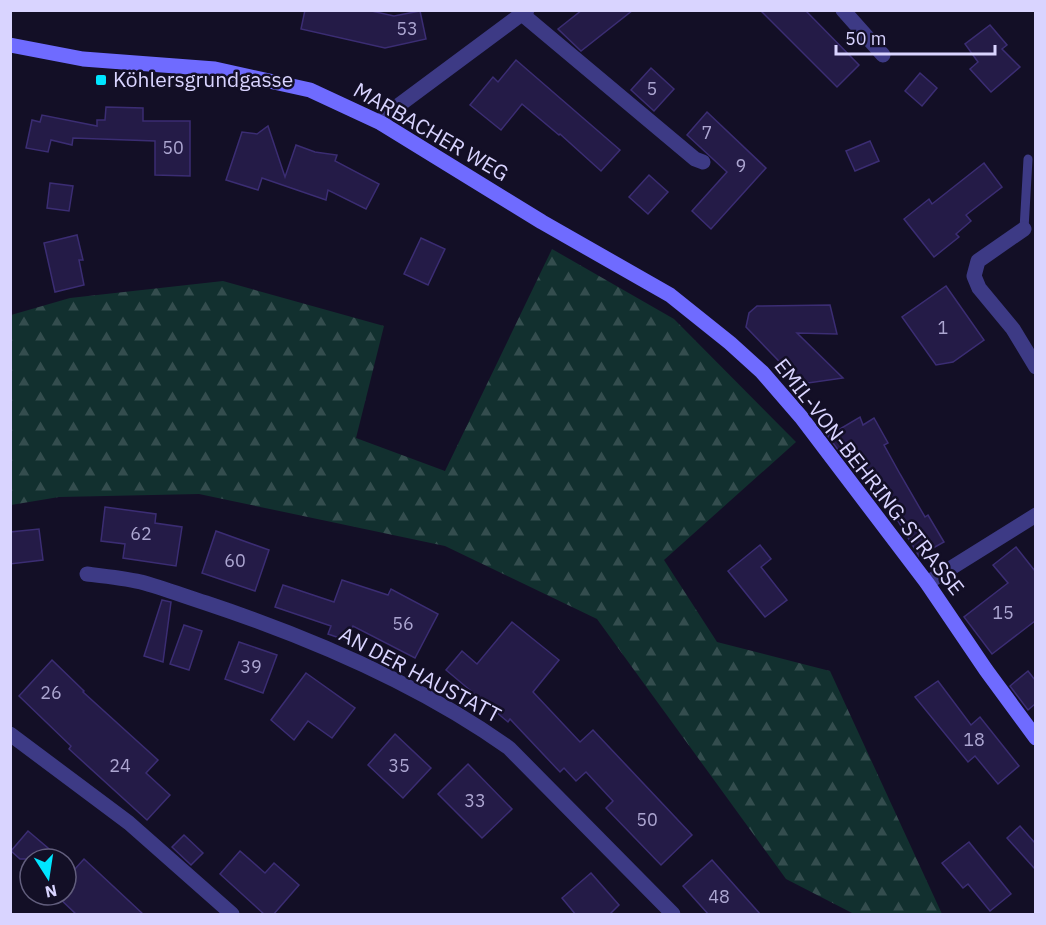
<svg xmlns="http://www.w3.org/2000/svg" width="1046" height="925" font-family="'IBM Plex Sans',sans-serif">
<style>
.forest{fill:url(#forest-firs)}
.building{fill:#241b47;stroke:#3b2d73;stroke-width:1.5}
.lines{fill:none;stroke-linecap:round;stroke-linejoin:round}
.service{stroke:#3d3a85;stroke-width:9}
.minor{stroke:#3d3a85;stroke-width:15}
.secondary{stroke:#6f6bff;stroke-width:15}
.poi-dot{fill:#00e5ff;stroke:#130f26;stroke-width:2}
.labels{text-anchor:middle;stroke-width:5;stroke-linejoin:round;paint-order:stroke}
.number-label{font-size:18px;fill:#aca6d1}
.poi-label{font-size:21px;fill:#d9d4ff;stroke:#130f26;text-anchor:start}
.street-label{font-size:21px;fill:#d9d4ff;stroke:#130f26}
</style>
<defs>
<pattern id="forest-firs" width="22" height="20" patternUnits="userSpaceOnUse" patternTransform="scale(1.5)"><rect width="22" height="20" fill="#12302f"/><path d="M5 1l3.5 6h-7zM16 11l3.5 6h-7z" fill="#344d4e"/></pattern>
</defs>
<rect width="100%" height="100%" fill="#130f26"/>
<path class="forest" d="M 552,249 L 674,319 L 796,442 L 664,560 L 717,642 L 830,671 L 942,914 L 854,914 L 786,879 L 597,619 L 445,546 L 199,494 L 59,497 L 11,505 L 11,315 L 70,298 L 223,281 L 384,326 L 356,438 L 445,471 Z"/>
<g class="building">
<path d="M 305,10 L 367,10 L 394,16 L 420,11 L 426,39 L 385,48 L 301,29 Z"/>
<path d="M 582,10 L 633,10 L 581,51 L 558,29 Z"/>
<path d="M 760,10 L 805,10 L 859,65 L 837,87 Z"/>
<path d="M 990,25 L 1007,45 L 1002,49 L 1020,67 L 991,92 L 970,69 L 978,62 L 965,44 Z"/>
<path d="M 516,60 L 620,150 L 601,171 L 560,134 L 559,135 L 522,104 L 501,130 L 470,105 L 493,77 L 498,82 Z"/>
<path d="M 651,68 L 674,89 L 654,111 L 631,90 Z"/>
<path d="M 920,73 L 937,88 L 922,106 L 905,91 Z"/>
<path d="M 106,107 L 143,108 L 143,121 L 190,121 L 190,176 L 155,175 L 155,141 L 73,138 L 72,145 L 51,140 L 48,152 L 26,148 L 32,120 L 40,122 L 42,115 L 97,126 L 97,120 L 105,120 Z"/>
<path d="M 707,112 L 766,168 L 711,229 L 692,211 L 727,172 L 687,135 Z"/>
<path d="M 268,126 L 285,177 L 296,145 L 315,152 L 337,155 L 335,161 L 379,184 L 366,209 L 328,190 L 326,200 L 262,178 L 258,190 L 226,180 L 242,132 L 257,134 Z"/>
<path d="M 870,141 L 879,161 L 855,171 L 846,151 Z"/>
<path d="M 984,163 L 1002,187 L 966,215 L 971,221 L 956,234 L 959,237 L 934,257 L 904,219 L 929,199 L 932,204 Z"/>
<path d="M 649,175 L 668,192 L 648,214 L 629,197 Z"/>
<path d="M 50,183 L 73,186 L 69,211 L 47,208 Z"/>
<path d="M 77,235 L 83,260 L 79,260 L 84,285 L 55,292 L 44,243 Z"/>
<path d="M 421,238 L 445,249 L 428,285 L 404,274 Z"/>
<path d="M 946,286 L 984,340 L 953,362 L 936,365 L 902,317 Z"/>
<path d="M 830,305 L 837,334 L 797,333 L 843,378 L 801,384 L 746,327 L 749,313 L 757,306 Z"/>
<path d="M 860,417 L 863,425 L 874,418 L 888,443 L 884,445 L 900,474 L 925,517 L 928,515 L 944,542 L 919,556 L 856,451 L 844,458 L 828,436 Z"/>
<path d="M 105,507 L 156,514 L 155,523 L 182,527 L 176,566 L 123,558 L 125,544 L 101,541 Z"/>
<path d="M 39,529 L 43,560 L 10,564 L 10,532 Z"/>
<path d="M 216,531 L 269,550 L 255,591 L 202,573 Z"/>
<path d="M 760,545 L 771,559 L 761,567 L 787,600 L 765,617 L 728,571 Z"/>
<path d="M 1016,547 L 1035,571 L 1035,621 L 992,654 L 964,617 L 1008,583 L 993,565 Z"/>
<path d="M 342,580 L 388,595 L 391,589 L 438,614 L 415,658 L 353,626 L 348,641 L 328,634 L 331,626 L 275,607 L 283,585 L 334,602 Z"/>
<path d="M 162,600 L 171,602 L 163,662 L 144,656 Z"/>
<path d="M 512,622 L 559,660 L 533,692 L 580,742 L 593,730 L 692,835 L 661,865 L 606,808 L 613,801 L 586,772 L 576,781 L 564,768 L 560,772 L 510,719 L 508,722 L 446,670 L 462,651 L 477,664 Z"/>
<path d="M 184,625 L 202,631 L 189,670 L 170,664 Z"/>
<path d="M 239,642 L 277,655 L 263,693 L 225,679 Z"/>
<path d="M 52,660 L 84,691 L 83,692 L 158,760 L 146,773 L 170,795 L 147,820 L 69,749 L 71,746 L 19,696 Z"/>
<path d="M 1028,671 L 1035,680 L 1035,704 L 1028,710 L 1010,686 Z"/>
<path d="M 306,673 L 355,708 L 332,738 L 308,721 L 294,740 L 271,720 Z"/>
<path d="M 938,681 L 971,725 L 980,717 L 1019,766 L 998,784 L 975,756 L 968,762 L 915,697 Z"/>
<path d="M 395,734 L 431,768 L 403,798 L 368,765 Z"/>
<path d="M 468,764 L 512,809 L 482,838 L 438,794 Z"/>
<path d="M 1020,826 L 1035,843 L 1035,869 L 1007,838 Z"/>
<path d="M 28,831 L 61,859 L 20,859 L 11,851 Z"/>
<path d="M 184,835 L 203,853 L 191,865 L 172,847 Z"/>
<path d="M 969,842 L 1011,894 L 990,911 L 968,884 L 963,888 L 942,863 Z"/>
<path d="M 240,851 L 265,873 L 274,863 L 299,885 L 273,915 L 265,915 L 220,874 Z"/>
<path d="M 84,859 L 144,915 L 77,915 L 56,895 L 66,895 L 66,864 L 74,870 Z"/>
<path d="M 712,860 L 761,915 L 709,915 L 683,886 Z"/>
<path d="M 591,873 L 619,905 L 609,915 L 576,915 L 562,898 Z"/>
</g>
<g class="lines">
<path class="service" d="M 1024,229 L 1028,159"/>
<g class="minor">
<path d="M 843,10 L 883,55"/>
<path d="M 522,14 L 695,159 L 703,162"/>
<path d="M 381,123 L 387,114 L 527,10"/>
<path d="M 1024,229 L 978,261 L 974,276 L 979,288 L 1013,329 L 1036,367"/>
<path d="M 87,574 C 104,576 123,578 141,582 C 163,588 184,596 206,603 C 311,638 418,683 509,748 L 673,914"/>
<path d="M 927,583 L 1036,515"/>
<path d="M 10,734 L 129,823 L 232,914"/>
</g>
<path class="secondary" d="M 10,45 L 83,59 L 215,69 L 310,90 L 381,123 L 542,222 L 670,295 L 730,343 L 762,372 L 801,417 L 927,583 L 986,670 L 1036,738"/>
</g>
<rect class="poi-dot" x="95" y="74" width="12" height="12" rx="3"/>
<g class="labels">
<g class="number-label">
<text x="407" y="35">53</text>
<text x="652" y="95">5</text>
<text x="707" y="139">7</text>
<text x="173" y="154">50</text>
<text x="741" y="172">9</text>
<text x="943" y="334">1</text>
<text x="141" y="540">62</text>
<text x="235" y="567">60</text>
<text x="1003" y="619">15</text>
<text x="403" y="630">56</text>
<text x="251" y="673">39</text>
<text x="51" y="699">26</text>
<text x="974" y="746">18</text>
<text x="120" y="772">24</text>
<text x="399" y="772">35</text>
<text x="475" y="807">33</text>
<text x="647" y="826">50</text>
<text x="719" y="903">48</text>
</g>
<g class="poi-label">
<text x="113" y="87">Köhlersgrundgasse</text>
</g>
<g class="street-label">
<text transform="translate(431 132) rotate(30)" y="7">MARBACHER WEG</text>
<text transform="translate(869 477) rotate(52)" y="7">EMIL-VON-BEHRING-STRASSE</text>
<text transform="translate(420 675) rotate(28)" y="7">AN DER HAUSTATT</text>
</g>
</g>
<rect width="1046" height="925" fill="none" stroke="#d9d4ff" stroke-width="24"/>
<g transform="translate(48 877) rotate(168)"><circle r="28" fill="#130f26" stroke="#625e7d" stroke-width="1.5"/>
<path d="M0-4.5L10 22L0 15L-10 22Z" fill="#00e5ff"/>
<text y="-9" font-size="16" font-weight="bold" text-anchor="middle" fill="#d9d4ff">N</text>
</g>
<path d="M836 45v9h159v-9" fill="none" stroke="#d9d4ff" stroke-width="3"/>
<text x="845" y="45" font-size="18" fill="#d9d4ff" stroke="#130f26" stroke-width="4.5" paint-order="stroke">50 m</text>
</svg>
